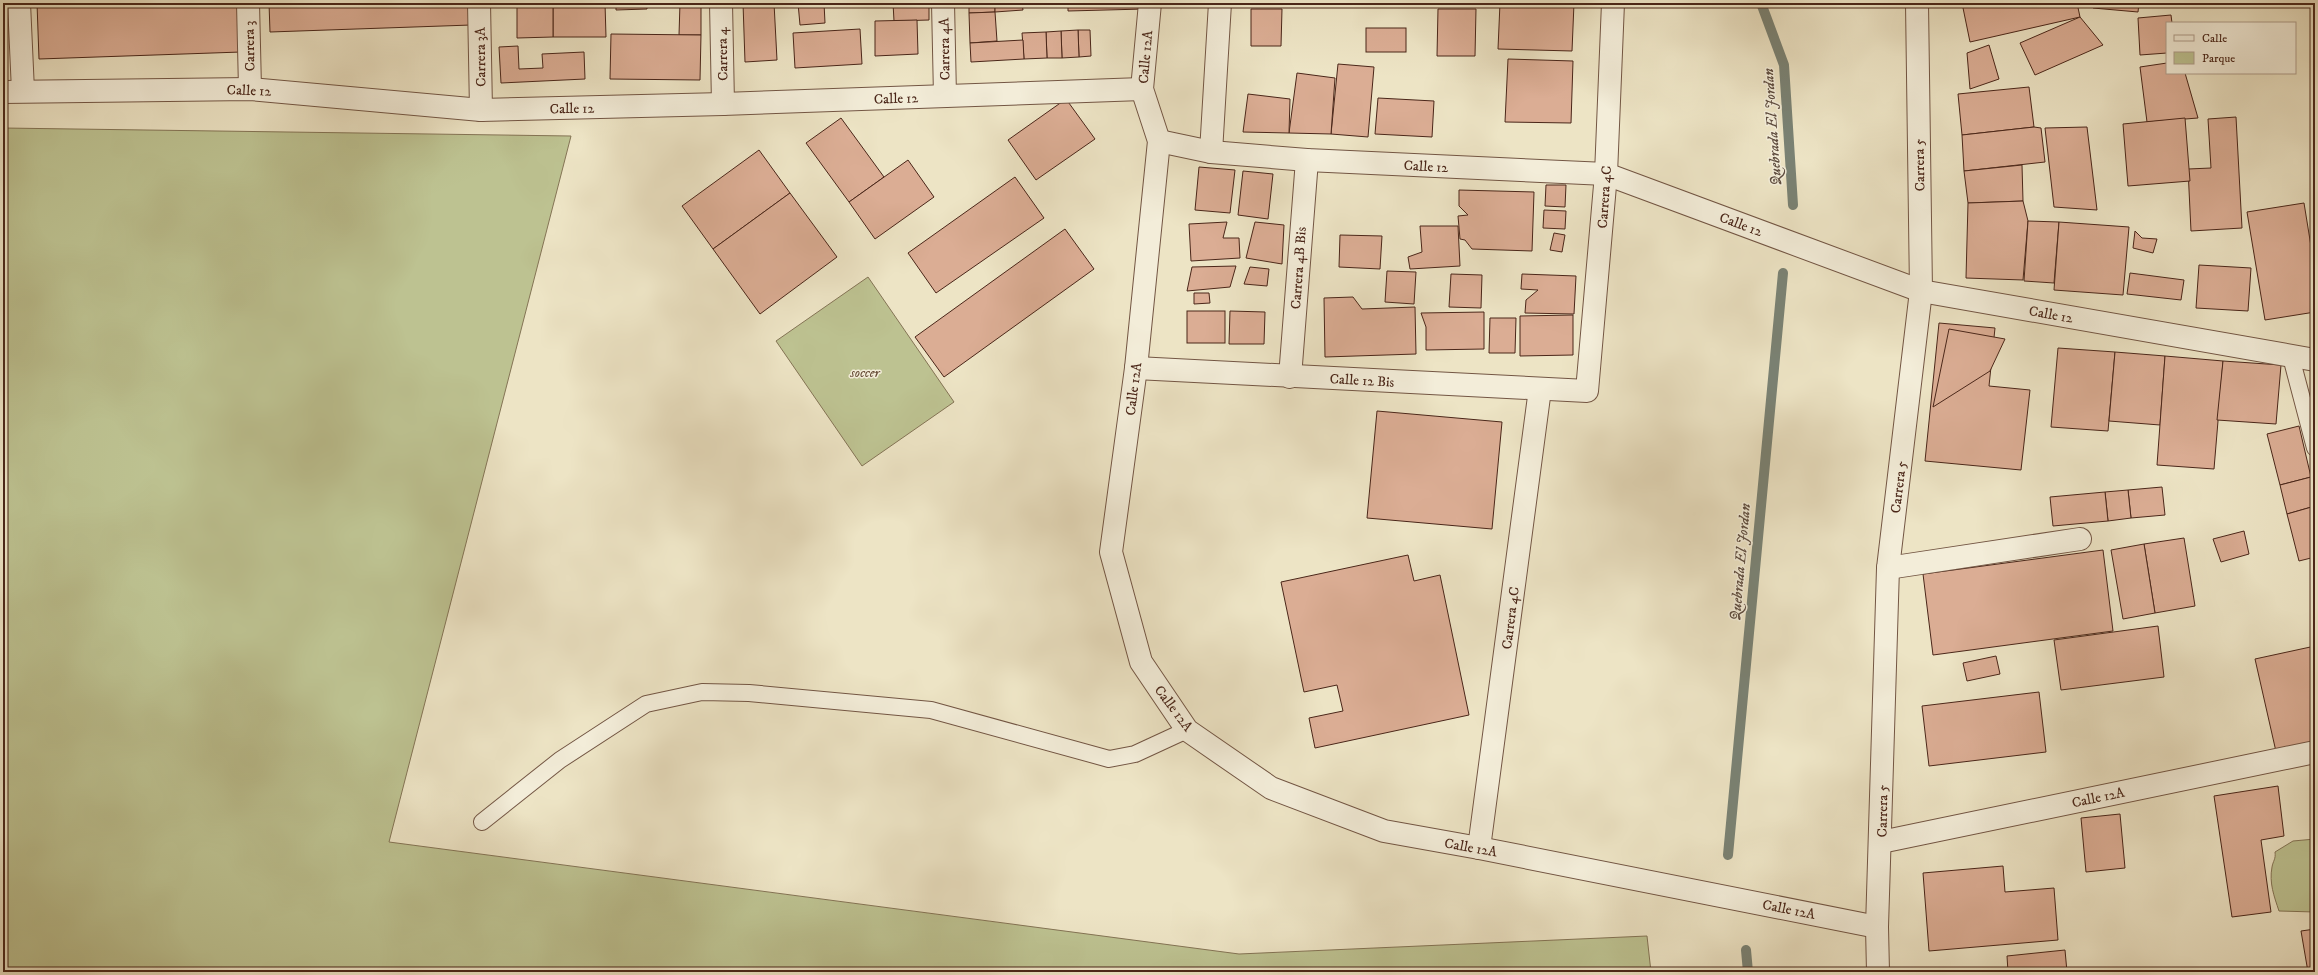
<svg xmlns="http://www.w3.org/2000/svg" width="2318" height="975" font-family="'IM FELL DW Pica',serif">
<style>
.green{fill:#bdc291;stroke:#847455}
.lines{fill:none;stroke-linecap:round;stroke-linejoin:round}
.stream{stroke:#7a8274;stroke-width:10}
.building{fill:#dbad94;stroke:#4a2619}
.lane-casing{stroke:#735644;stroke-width:18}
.street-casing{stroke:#735644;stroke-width:24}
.lane{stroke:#f3edd9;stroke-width:16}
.street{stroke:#f3edd9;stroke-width:22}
.labels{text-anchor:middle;stroke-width:3;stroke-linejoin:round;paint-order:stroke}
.street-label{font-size:14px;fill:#4a2619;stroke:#f3edd9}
.park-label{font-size:14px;font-style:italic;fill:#674d37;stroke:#f3edd9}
.water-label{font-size:15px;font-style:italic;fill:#5e4c3f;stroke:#f3edd9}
</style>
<rect width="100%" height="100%" fill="#ede4c5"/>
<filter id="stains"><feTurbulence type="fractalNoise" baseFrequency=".005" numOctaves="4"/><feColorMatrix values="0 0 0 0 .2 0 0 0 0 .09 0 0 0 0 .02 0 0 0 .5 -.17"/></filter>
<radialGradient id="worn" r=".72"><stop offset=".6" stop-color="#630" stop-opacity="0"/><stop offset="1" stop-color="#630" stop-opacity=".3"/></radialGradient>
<g class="green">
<path d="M 3,128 L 571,136 L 389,842 L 1239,954 L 1647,936 L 1651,972 L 1242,972 L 1241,969 L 1242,972 L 3,972 Z"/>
<path d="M 868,277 L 954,402 L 862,466 L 776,341 Z"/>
<path d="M 2315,839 L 2315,912 L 2279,911 C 2274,896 2269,883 2272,867 C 2273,861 2276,859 2275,852 L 2293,841 Z"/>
</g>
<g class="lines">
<g class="stream">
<path d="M 1761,3 L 1784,65 L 1793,205"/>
<path d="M 1728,855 L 1783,273"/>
<path d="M 1746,950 L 1748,972"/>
</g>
</g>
<g class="building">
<path d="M 3,3 L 5,58 L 3,58 Z"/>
<path d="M 37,3 L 239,3 L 241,52 L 39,59 Z"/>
<path d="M 269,3 L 471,3 L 471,25 L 270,32 Z"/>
<path d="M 605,3 L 606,37 L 553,37 L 553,4 Z"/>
<path d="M 616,3 L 647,3 L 647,9 L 616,10 Z"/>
<path d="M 680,3 L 701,3 L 701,35 L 679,35 Z"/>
<path d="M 743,3 L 774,3 L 777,60 L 745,62 Z"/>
<path d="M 798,3 L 824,3 L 825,23 L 800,25 Z"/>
<path d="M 893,3 L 929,3 L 929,20 L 894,21 Z"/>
<path d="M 969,3 L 995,3 L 995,12 L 969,13 Z"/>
<path d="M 995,3 L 1022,3 L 1023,10 L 995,12 Z"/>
<path d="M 1068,3 L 1144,3 L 1144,9 L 1068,11 Z"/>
<path d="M 1331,3 L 1418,3 L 1331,7 Z"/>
<path d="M 1500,3 L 1574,3 L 1572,51 L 1498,49 Z"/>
<path d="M 1962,3 L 2077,3 L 2080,17 L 1970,42 Z"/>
<path d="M 2094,3 L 2139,3 L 2138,12 L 2093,8 Z"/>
<path d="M 517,4 L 553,4 L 553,37 L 517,38 Z"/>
<path d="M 1251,9 L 1282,9 L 1281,46 L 1251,46 Z"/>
<path d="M 1438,9 L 1476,9 L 1475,56 L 1437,56 Z"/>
<path d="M 995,12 L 997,41 L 970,43 L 969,13 Z"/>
<path d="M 2171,15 L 2172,23 L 2167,23 L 2167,53 L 2140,55 L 2138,18 Z"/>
<path d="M 2080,17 L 2103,45 L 2035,75 L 2020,43 Z"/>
<path d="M 917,20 L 918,54 L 875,56 L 875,21 Z"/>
<rect x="1366" y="28" width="40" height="24"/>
<path d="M 860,29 L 862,64 L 795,68 L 793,33 Z"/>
<path d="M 1078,30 L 1090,30 L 1091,56 L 1079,57 Z"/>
<path d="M 1078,30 L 1079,57 L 1062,58 L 1061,31 Z"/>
<path d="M 1061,31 L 1062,58 L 1047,58 L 1046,32 Z"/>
<path d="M 1046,32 L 1047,58 L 1024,59 L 1022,33 Z"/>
<path d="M 611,34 L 701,35 L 700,80 L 610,79 Z"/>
<path d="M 1023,40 L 1024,59 L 971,62 L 970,43 Z"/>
<path d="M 1989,45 L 1999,79 L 1970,89 L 1967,53 Z"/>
<path d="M 518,46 L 519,69 L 543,68 L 542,54 L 584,52 L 585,79 L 501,83 L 499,47 Z"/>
<path d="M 1508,59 L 1573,61 L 1571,123 L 1505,122 Z"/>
<path d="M 2167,63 L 2167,73 L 2185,73 L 2198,118 L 2147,122 L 2140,67 Z"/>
<path d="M 1338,64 L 1374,67 L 1368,137 L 1331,134 Z"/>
<path d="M 1297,73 L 1335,78 L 1331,134 L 1289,133 Z"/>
<path d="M 2029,87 L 2034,127 L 1962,135 L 1958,94 Z"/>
<path d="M 1248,94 L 1290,99 L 1289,133 L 1243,132 Z"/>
<path d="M 1378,98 L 1434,101 L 1432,137 L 1375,134 Z"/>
<path d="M 1066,99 L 1095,139 L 1036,180 L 1008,140 Z"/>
<path d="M 2236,117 L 2242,228 L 2191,231 L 2188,169 L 2211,168 L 2208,119 Z"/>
<path d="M 841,118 L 884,177 L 849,202 L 806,143 Z"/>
<path d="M 2185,118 L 2190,181 L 2128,186 L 2123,124 Z"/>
<path d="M 2034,127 L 2041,128 L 2045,162 L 1964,171 L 1962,135 Z"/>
<path d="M 2087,127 L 2097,210 L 2054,207 L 2045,128 Z"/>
<path d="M 759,150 L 790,193 L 713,249 L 682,206 Z"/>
<path d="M 908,160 L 934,197 L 875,239 L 849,202 Z"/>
<path d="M 2022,165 L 2023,201 L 1968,203 L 1964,171 Z"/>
<path d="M 1199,167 L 1235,170 L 1230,213 L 1195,210 Z"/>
<path d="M 1243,171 L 1273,174 L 1268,219 L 1238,215 Z"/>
<path d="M 1015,177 L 1044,218 L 936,293 L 908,253 Z"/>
<path d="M 1546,185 L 1566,185 L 1565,207 L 1545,206 Z"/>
<path d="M 1459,190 L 1534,192 L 1532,251 L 1472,249 L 1465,240 L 1460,239 L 1458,216 L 1468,215 L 1459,206 Z"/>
<path d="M 790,193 L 837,257 L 760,314 L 713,249 Z"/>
<path d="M 2023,201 L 2028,221 L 2023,280 L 1966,278 L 1968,203 Z"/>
<path d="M 2304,203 L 2315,271 L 2315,312 L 2265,320 L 2247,212 Z"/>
<path d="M 1544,210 L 1566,211 L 1565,229 L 1543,228 Z"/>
<path d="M 2028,221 L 2059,222 L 2054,283 L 2024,281 Z"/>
<path d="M 1227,222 L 1223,238 L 1239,238 L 1240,258 L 1191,261 L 1189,224 Z"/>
<path d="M 1255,222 L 1284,225 L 1282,264 L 1246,258 Z"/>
<path d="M 2059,222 L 2129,227 L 2123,295 L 2054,290 Z"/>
<path d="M 1420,226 L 1458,226 L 1460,266 L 1410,269 L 1408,257 L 1422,252 Z"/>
<path d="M 1065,229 L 1094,269 L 944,377 L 915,337 Z"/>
<path d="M 2135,231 L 2142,238 L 2157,239 L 2153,253 L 2133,248 Z"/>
<path d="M 1554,233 L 1565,235 L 1562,252 L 1550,250 Z"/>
<path d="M 1340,235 L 1382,236 L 1380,269 L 1339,267 Z"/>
<path d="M 2199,265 L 2251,268 L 2248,311 L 2196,308 Z"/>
<path d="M 1236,266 L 1230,287 L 1187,291 L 1192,267 Z"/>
<path d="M 1250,267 L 1269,269 L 1267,286 L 1244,284 Z"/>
<path d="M 1387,271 L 1416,272 L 1414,304 L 1385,302 Z"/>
<path d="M 2130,273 L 2184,280 L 2181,300 L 2127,294 Z"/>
<path d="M 1451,274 L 1482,275 L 1481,308 L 1449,307 Z"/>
<path d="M 1522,274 L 1576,276 L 1574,314 L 1525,313 L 1526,300 L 1538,290 L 1521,289 Z"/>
<path d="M 1194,293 L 1209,293 L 1210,303 L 1194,304 Z"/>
<path d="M 1353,297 L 1362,309 L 1415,307 L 1416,354 L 1325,357 L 1324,298 Z"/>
<rect x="1187" y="311" width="38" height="32"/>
<path d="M 1230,311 L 1265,312 L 1264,344 L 1229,344 Z"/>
<path d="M 1484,312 L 1484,349 L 1426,350 L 1426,327 L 1421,313 Z"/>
<path d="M 1573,315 L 1573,355 L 1520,356 L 1520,316 Z"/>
<path d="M 1490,318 L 1516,318 L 1515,353 L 1489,353 Z"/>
<path d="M 1939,323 L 1995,328 L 1989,386 L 2030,390 L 2021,470 L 1925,461 Z"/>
<path d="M 1949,329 L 2005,339 L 1990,371 L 1933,407 Z"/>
<path d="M 2058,348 L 2115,352 L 2108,431 L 2051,427 Z"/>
<path d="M 2115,352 L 2165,356 L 2160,425 L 2109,421 Z"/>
<path d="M 2165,356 L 2223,361 L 2214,469 L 2157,465 Z"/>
<path d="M 2223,361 L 2281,365 L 2276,424 L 2217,420 Z"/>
<path d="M 1377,411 L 1502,422 L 1492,529 L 1367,518 Z"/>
<path d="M 2299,426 L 2311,477 L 2280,485 L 2267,434 Z"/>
<path d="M 2311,477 L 2315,490 L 2315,506 L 2287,514 L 2280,485 Z"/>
<path d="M 2162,487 L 2165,515 L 2131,518 L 2128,490 Z"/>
<path d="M 2128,490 L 2131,518 L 2108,521 L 2105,492 Z"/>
<path d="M 2105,492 L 2108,521 L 2053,526 L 2050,497 Z"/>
<path d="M 2315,506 L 2315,557 L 2299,561 L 2287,514 Z"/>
<path d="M 2244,531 L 2249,554 L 2221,562 L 2213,539 Z"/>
<path d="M 2184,538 L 2195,606 L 2155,613 L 2144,544 Z"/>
<path d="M 2144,544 L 2155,613 L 2123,619 L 2111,550 Z"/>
<path d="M 2103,550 L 2113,631 L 1933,655 L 1923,574 Z"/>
<path d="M 1408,555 L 1414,581 L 1440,575 L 1469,715 L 1315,748 L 1309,718 L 1343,711 L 1337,685 L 1304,692 L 1281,582 Z"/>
<path d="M 2158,626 L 2164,677 L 2061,690 L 2054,640 Z"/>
<path d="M 2315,646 L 2315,748 L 2277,756 L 2255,659 Z"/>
<path d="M 1996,656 L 2000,674 L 1967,681 L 1963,663 Z"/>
<path d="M 2039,692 L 2046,752 L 1929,766 L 1922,706 Z"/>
<path d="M 2278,786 L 2284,836 L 2261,840 L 2271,912 L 2232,917 L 2214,796 Z"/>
<path d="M 2120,814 L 2125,868 L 2086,872 L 2081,818 Z"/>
<path d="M 2003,866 L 2005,892 L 2054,888 L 2058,940 L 1929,951 L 1923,873 Z"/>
<path d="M 2315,929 L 2315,972 L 2308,972 L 2301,931 Z"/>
<path d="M 2065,950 L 2067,972 L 2008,972 L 2007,956 Z"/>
</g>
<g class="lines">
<defs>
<g id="lane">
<path d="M 2291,357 L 2315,448"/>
<path d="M 482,822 L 560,760 L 646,704 L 702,692 L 749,693 L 931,710 L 1109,759 L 1135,754 L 1187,730"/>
</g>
<g id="street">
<path d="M 19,3 L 23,91"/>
<path d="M 248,3 L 250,89"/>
<path d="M 479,3 L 481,110"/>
<path d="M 721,3 L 723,104"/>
<path d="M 943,3 L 945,96"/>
<path d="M 1150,3 L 1142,89 L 1159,141 L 1136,368 L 1111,552 L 1141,662 L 1187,730 L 1271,788 L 1384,831 L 1479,848 L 1877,927"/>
<path d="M 3,92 L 250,89 L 481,110 L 723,104 L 1142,89"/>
<path d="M 1159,141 L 1211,152 L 1307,160 L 1606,174 L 1921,291 L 2315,360"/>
<path d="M 1211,152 L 1220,3"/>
<path d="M 1136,368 L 1587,391 L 1606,174 L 1613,3"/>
<path d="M 1290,377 L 1307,160"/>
<path d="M 1888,568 L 2080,539"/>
<path d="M 1881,842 L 2315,752"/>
<path d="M 1479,848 L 1540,389"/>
<path d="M 1878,972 L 1877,927 L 1888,568 L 1921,291 L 1917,3"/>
</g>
</defs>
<use href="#lane" class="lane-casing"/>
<use href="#street" class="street-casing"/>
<use href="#lane" class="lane"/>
<use href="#street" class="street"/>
</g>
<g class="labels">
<g class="street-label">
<text transform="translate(249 46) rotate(-91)" y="5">Carrera 3</text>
<text transform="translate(944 49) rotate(-91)" y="5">Carrera 4A</text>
<text transform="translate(722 54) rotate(-91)" y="5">Carrera 4</text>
<text transform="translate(480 57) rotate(-91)" y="5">Carrera 3A</text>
<text transform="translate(1145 57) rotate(-85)" y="5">Calle 12A</text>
<text transform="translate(249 90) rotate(2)" y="5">Calle 12</text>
<text transform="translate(896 98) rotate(-2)" y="5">Calle 12</text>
<text transform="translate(572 108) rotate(-1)" y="5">Calle 12</text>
<text transform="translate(1919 165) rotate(-91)" y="5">Carrera 5</text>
<text transform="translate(1426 166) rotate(3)" y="5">Calle 12</text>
<text transform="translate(1604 197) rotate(-86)" y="5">Carrera 4C</text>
<text transform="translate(1741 224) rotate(20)" y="5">Calle 12</text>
<text transform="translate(1298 268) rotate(-86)" y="5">Carrera 4B Bis</text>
<text transform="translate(2051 314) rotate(10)" y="5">Calle 12</text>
<text transform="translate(1362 380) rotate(3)" y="5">Calle 12 Bis</text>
<text transform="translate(1133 389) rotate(-83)" y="5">Calle 12A</text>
<text transform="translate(1898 487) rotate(-83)" y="5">Carrera 5</text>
<text transform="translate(1510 618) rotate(-83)" y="5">Carrera 4C</text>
<text transform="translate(1174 708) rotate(53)" y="5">Calle 12A</text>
<text transform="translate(2098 797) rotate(-12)" y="5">Calle 12A</text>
<text transform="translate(1882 811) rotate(-89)" y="5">Carrera 5</text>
<text transform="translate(1471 847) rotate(10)" y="5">Calle 12A</text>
<text transform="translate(1789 909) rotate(11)" y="5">Calle 12A</text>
</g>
<g class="park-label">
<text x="865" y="377">soccer</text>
</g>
<g class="water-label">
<text transform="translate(1772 127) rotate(-94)" y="5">Quebrada El Jordan</text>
<text transform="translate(1740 562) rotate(-85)" y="5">Quebrada El Jordan</text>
</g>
</g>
<rect width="2318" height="975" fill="none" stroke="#ede4c5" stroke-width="16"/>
<rect x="4" y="4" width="2310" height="967" fill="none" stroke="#4a2619" stroke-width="2"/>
<rect x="8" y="8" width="2302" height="959" fill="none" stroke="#4a2619"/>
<rect x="2166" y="22" width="130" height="52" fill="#f3edd9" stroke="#af9d8c"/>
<rect x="2174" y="35" width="20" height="6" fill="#f3edd9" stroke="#af9d8c"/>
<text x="2202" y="42" font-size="12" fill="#4a2619">Calle</text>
<rect x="2174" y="52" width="20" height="12" fill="#bdc291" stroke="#af9d8c"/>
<text x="2202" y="62" font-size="12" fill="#4a2619">Parque</text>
<rect width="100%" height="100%" filter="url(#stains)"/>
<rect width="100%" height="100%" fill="url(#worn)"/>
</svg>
